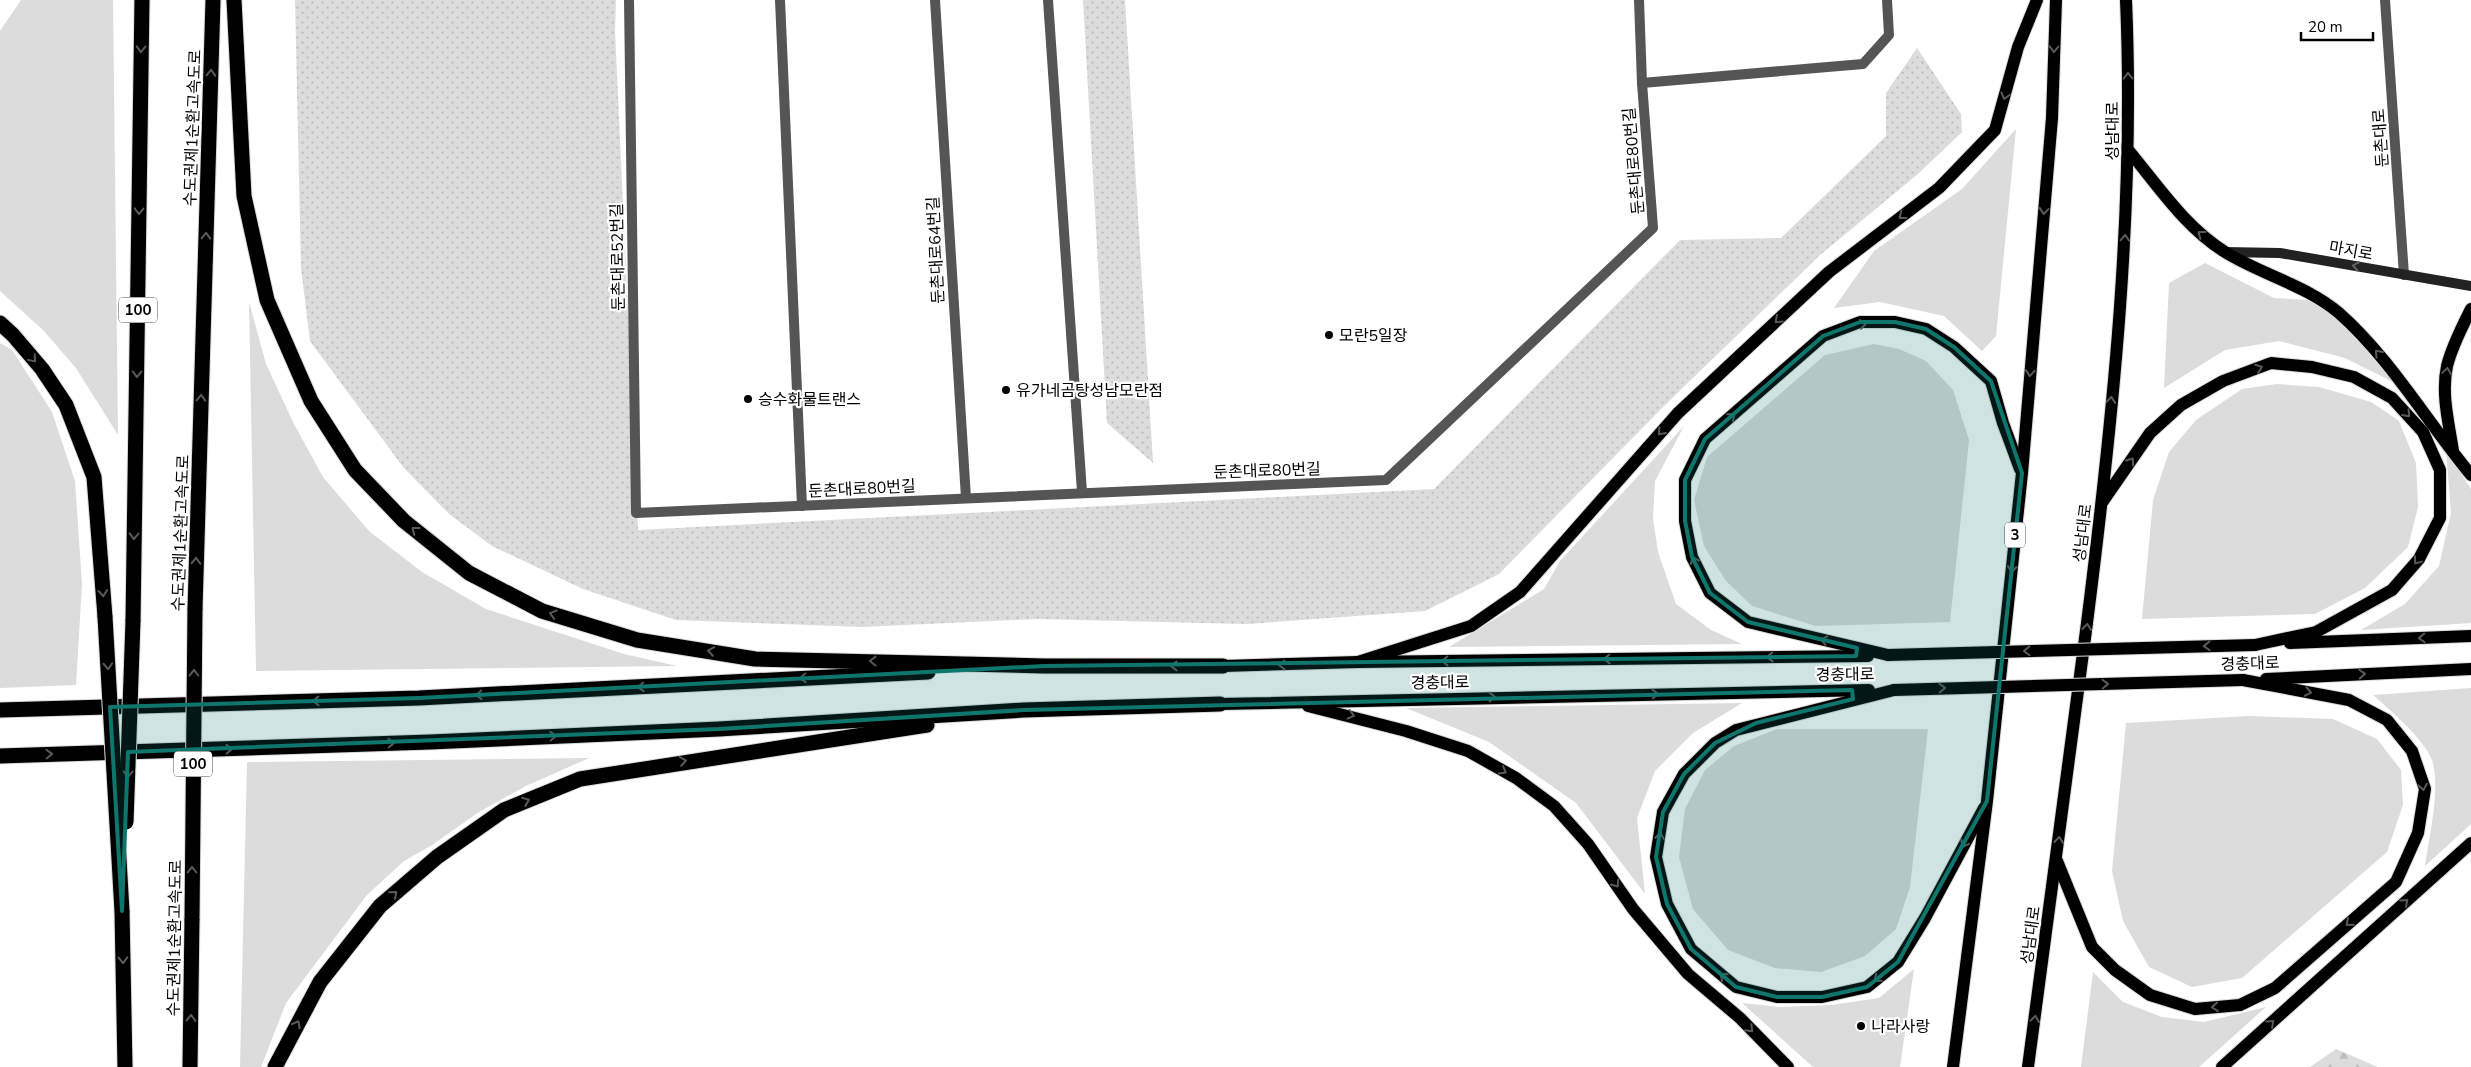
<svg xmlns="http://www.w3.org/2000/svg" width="2471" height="1067" font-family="'Nunito Sans','Noto Sans KR',sans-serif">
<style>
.grass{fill:#dcdcdc}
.forest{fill:url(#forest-firs)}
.park{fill:url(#park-dots)}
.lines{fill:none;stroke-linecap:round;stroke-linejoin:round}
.primary-casing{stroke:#dbdbdb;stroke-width:14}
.highway-casing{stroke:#dbdbdb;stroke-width:17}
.street{stroke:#555;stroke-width:10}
.secondary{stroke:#222;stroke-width:10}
.primary{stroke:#000;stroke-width:12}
.highway{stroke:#000;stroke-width:15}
.primary-bridge-casing{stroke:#dbdbdb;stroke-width:14;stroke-linecap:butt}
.highway-bridge-casing{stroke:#dbdbdb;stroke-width:17;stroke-linecap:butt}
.primary-bridge{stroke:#000;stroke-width:12}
.highway-bridge{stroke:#000;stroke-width:15}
.oneway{stroke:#595959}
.oneway2{stroke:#646464}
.marked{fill:#0f766e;fill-opacity:0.2;stroke:#0f766e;stroke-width:4;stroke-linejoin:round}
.poi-dot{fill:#000;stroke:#fff;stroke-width:2}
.labels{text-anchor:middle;stroke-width:4.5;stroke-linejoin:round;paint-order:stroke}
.shield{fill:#fff;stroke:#4c4c4c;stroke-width:1}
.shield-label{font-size:15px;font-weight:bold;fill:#000}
.street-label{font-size:16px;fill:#000;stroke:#fff}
.poi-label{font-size:16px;fill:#000;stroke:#fff;text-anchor:start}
</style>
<defs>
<pattern id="forest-firs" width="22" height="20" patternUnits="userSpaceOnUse" patternTransform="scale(1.25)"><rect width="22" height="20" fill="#dcdcdc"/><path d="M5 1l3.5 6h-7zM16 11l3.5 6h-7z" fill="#bbb"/></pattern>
<pattern id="park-dots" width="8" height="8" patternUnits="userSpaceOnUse" patternTransform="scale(1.25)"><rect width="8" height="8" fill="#dcdcdc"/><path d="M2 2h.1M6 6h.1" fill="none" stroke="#bbb" stroke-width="1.8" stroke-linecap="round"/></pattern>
</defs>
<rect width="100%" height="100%" fill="#fff"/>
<g class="grass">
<path d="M 21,0 L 113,0 L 118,435 L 76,368 L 43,330 L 0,291 L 0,31 Z"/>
<path d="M 2016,129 L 1996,336 L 1982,351 L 1944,316 L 1880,302 L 1834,308 L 1874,251 L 1962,189 Z"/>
<path d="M 2205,263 L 2274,298 L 2323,301 L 2412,397 L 2389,380 L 2345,358 L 2279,341 L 2225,350 L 2164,388 L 2169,283 Z"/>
<path d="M 249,302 L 266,364 L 294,424 L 323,477 L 369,531 L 422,572 L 486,609 L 624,654 L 677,666 L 256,671 Z"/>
<path d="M 0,343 L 12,350 L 52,412 L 75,481 L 82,584 L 76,685 L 0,688 Z"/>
<path d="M 1874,344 L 1899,349 L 1926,361 L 1953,390 L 1969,440 L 1950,622 L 1816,626 L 1752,606 L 1726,581 L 1704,546 L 1694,500 L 1707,457 L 1825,355 Z"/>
<path d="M 2277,384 L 2319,387 L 2371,402 L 2399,421 L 2416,463 L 2418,507 L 2408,547 L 2365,588 L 2315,614 L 2142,619 L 2153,500 L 2169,452 L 2196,420 L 2242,389 Z"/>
<path d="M 1684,426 L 1655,481 L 1653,519 L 1658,552 L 1676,604 L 1711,630 L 1742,644 L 1449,647 L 1544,589 L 1560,561 Z"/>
<path d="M 2446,450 L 2471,489 L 2471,623 L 2361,630 L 2405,604 L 2439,566 L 2451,513 Z"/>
<path d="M 2471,688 L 2471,824 L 2425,866 C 2429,837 2441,788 2432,760 C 2425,740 2389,709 2373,695 Z"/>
<path d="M 1742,703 L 1693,733 L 1655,771 L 1637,818 L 1645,894 L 1576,803 L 1489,742 L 1406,708 Z"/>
<path d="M 2249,716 L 2333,719 L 2377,739 L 2401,770 L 2403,805 L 2387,852 L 2242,978 L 2192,987 L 2149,967 L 2123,921 L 2112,871 L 2126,723 Z"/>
<path d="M 1777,729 L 1928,729 L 1910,887 L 1896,929 L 1865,956 L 1821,972 L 1775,968 L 1728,950 L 1693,909 L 1679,857 L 1685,809 L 1705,770 L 1734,746 Z"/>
<path d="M 589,758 L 526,786 L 479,812 L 432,845 L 404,861 L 367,895 L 286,1003 L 261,1067 L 240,1067 L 247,762 Z"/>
<path d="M 1914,969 L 1900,1067 L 1813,1067 L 1742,1003 L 1781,1007 L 1831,1005 L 1879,998 Z"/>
<path d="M 2093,972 L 2123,1002 L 2162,1017 L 2204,1022 L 2266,1007 L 2199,1067 L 2081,1067 Z"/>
</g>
<path class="forest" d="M 2336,1049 L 2378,1067 L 2310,1067 Z"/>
<g class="park">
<path d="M 295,0 L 616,0 L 615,31 L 638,530 L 1434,489 L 1680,240 L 1781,238 L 1886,136 L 1886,93 L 1917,48 L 1961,114 L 1962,132 L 1918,174 L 1820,255 L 1664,406 L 1499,574 L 1425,611 L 1247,624 L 1037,619 L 862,627 L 676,620 L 583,589 L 492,546 L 449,514 L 403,467 L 310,341 L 301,268 Z"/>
<path d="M 1083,0 L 1125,0 L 1153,463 L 1107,423 Z"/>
</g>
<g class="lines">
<defs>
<g id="primary">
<path d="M 2129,151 C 2159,187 2185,227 2225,252 C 2262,275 2306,285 2339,313 C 2391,359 2427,422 2471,475"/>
<path d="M 2453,451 C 2449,424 2441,394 2447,366 C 2452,346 2462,327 2471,309"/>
<path d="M 2103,501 L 2150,433 L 2181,405 L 2223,381 L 2271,363 L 2312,367 L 2354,377 L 2392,398 L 2423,432 L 2440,470 L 2440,518 L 2419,559 L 2392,590 L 2316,632 L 2255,645"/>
<path d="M 2290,643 L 2471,636"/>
<path d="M 1888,655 L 1748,622 L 1710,593 L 1692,557 L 1685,521 L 1685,480 L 1705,439 L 1823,336 L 1860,322 L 1895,322 L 1926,329 L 1954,347 L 1991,381 L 2003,423 L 2020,469"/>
<path d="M 1358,662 L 1471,626 L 1520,592 L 1678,413 L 1829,272 L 1939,188 L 1995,130 L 2018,47 L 2037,0"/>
<path d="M 1223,666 L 1358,662 L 1868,656"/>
<path d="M 2266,679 L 2471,669"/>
<path d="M 1894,690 L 1736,730 L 1715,743 L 1684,774 L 1663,812 L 1656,857 L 1667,904 L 1691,949 L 1736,987 L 1777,997 L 1822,997 L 1867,987 L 1898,962 L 1925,918 L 1984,808"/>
<path d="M 1220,704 L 1869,690"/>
<path d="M 1308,706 L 1406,731 L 1468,751 L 1516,778 L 1554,806 L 1588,844 L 1633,909 L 1688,974 L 1740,1018 L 1788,1067"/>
<path d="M 2057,861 L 2092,947 L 2115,970 L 2150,995 L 2195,1009 L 2240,1005 L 2275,988 L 2396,882 L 2418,833 L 2425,789 L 2412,751 L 2387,720 L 2349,700 L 2243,680"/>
<path d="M 1953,1067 L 1987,801 L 2022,473 L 2052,118 L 2056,0"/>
<path d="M 2028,1067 C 2049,919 2068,771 2087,623 C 2113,417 2135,208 2126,0"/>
<path d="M 2222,1067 L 2471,843"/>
</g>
<g id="highway">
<path d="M 234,0 L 244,196 L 267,300 L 311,401 L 355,470 L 404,521 L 469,573 L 542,611 L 637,640 L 755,659 L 1044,666 L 1223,666"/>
<path d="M 0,323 L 13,335 L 42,369 L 66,405 L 94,477 L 105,617"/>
<path d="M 195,609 L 213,0"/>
<path d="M 133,621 L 142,0"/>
<path d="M 0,710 L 419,698 L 928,672"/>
<path d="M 0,756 L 430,742 L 719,729 L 1024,710 L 1220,704"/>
<path d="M 122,911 L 125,1067"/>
<path d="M 190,1067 L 192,919"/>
<path d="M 275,1067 L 320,982 L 380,906 L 437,857 L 504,810 L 580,779 L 927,725"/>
</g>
</defs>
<use href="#primary" class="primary-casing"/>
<use href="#highway" class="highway-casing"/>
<g class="street">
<path d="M 629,0 L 636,513 L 1386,480 L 1653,228 L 1642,83 L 1639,0"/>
<path d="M 780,0 L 802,506"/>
<path d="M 935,0 L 966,498"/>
<path d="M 1048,0 L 1082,492"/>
<path d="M 2385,0 L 2404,275"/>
<path d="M 1642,83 L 1863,64 L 1889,35 L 1887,0"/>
</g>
<path class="secondary" d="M 2225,252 L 2280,253 L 2471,286"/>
<use href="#primary" class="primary"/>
<use href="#highway" class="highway"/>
<defs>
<g id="primary-bridge">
<path d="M 1888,655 L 2255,645"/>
<path d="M 1894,690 L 2243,680"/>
</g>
<g id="highway-bridge">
<path d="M 105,617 L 122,911"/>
<path d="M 126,822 L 133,621"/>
<path d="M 192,919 L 195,609"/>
</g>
</defs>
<use href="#primary-bridge" class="primary-bridge-casing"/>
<use href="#highway-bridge" class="highway-bridge-casing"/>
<use href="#primary-bridge" class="primary-bridge"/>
<use href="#highway-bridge" class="highway-bridge"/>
</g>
<defs><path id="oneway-chevron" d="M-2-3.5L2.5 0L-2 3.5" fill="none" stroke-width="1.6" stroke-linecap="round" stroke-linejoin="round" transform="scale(1.25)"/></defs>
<g class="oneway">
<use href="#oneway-chevron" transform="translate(141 49) rotate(91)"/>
<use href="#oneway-chevron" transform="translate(2054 49) rotate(92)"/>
<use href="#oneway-chevron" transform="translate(211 73) rotate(-88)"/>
<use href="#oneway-chevron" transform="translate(2128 76) rotate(-91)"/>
<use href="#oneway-chevron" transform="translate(2005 96) rotate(105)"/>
<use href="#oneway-chevron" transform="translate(139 211) rotate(91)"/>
<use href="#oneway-chevron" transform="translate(2044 211) rotate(95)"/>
<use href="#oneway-chevron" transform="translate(1902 216) rotate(143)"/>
<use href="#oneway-chevron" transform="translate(2201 234) rotate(-143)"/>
<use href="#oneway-chevron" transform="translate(206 236) rotate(-88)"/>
<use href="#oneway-chevron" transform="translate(2125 238) rotate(-87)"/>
<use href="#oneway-chevron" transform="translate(1778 320) rotate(137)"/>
<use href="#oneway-chevron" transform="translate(1863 324) rotate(-8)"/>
<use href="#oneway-chevron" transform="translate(2378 353) rotate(-132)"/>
<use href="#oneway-chevron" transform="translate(33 359) rotate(50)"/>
<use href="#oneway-chevron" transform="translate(2259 368) rotate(-20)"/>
<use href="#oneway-chevron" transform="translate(2447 371) rotate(-82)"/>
<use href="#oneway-chevron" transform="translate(2030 373) rotate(95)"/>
<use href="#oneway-chevron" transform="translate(137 374) rotate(91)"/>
<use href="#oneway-chevron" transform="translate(201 398) rotate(-88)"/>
<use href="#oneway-chevron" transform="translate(2111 400) rotate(-85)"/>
<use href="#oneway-chevron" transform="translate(2407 414) rotate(48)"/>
<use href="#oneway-chevron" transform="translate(1732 416) rotate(-41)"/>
<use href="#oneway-chevron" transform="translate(1661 432) rotate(132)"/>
<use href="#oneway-chevron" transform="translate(2131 461) rotate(-55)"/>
<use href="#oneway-chevron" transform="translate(415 530) rotate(-142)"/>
<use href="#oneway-chevron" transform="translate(134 536) rotate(91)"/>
<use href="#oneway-chevron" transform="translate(1694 560) rotate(-112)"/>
<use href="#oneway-chevron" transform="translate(196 561) rotate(-88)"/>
<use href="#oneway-chevron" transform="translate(2417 561) rotate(127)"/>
<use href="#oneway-chevron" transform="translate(2012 569) rotate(96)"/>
<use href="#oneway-chevron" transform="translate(103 593) rotate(85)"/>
<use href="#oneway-chevron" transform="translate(553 614) rotate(-163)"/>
<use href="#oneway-chevron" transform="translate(2087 627) rotate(-83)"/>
<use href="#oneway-chevron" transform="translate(2422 638) rotate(178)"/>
<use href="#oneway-chevron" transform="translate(1824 640) rotate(-167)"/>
<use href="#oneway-chevron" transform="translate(2207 646) rotate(178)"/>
<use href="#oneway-chevron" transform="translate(711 651) rotate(-171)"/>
<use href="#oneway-chevron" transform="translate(2027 651) rotate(178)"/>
<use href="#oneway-chevron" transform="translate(1770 657) rotate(179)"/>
<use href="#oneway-chevron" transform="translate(1607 659) rotate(179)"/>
<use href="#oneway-chevron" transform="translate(873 661) rotate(-179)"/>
<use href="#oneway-chevron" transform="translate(1445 661) rotate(179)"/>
<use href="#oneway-chevron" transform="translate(1282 665) rotate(179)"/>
<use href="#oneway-chevron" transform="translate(108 666) rotate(87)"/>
<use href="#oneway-chevron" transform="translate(1174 666) rotate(180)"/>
<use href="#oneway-chevron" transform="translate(194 673) rotate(-90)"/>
<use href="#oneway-chevron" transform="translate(2362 674) rotate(-3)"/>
<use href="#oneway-chevron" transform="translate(803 678) rotate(177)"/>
<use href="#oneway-chevron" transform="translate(2105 684) rotate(-2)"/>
<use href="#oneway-chevron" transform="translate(641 687) rotate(177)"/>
<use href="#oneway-chevron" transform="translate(1942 688) rotate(-2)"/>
<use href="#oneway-chevron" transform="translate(2308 692) rotate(11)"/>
<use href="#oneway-chevron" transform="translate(1655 694) rotate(-1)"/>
<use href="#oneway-chevron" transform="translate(479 695) rotate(177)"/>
<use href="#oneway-chevron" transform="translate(1492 697) rotate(-1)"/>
<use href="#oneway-chevron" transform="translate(316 701) rotate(178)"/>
<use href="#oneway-chevron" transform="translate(1351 715) rotate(15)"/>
<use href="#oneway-chevron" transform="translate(553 736) rotate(-3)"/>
<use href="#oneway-chevron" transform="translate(391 743) rotate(-2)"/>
<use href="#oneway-chevron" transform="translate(229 749) rotate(-2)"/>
<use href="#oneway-chevron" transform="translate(49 754) rotate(-2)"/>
<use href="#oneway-chevron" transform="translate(683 761) rotate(-9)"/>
<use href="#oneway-chevron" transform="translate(1503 771) rotate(30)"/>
<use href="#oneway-chevron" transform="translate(128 774) rotate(92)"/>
<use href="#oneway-chevron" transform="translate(2423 787) rotate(81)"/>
<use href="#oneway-chevron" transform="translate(526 801) rotate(-22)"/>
<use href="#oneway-chevron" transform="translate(1660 836) rotate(-81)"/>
<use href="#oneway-chevron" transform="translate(2059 840) rotate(-83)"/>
<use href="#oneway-chevron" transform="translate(1964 844) rotate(118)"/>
<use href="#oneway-chevron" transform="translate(192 870) rotate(-90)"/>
<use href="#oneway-chevron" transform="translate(1616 884) rotate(55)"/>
<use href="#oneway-chevron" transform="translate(394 894) rotate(-41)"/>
<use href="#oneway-chevron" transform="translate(2405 902) rotate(-42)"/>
<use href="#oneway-chevron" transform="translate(2349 923) rotate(139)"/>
<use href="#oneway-chevron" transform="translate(123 960) rotate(89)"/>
<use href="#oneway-chevron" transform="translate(1723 976) rotate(-140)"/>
<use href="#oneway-chevron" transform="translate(1877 979) rotate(141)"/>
<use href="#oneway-chevron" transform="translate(2215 1007) rotate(175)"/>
<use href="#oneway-chevron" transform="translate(191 1018) rotate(-89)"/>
<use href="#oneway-chevron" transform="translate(2035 1019) rotate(-82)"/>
<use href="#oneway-chevron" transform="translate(2271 1023) rotate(-42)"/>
<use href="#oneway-chevron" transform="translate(297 1024) rotate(-61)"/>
<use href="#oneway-chevron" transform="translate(1750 1029) rotate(45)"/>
</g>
<use class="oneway2" href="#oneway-chevron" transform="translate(2356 266) rotate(-170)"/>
<path class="marked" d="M 1860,322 L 1895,322 L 1926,329 L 1954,347 L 1991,381 L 2022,473 L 1987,801 L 1898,962 L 1867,987 L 1822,997 L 1777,997 L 1736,987 L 1691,949 L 1667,904 L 1656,857 L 1663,812 L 1684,774 L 1715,743 L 1756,723 L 1853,699 L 1852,690 L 1024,710 L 719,729 L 128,752 L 122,911 L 110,707 L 419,698 L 1044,666 L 1856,656 L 1857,648 L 1748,622 L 1710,593 L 1692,557 L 1685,521 L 1685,480 L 1705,439 L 1823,336 Z"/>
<g class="poi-dot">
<circle cx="1329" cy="335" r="5"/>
<circle cx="1006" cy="390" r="5"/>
<circle cx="748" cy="399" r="5"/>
<circle cx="1861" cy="1026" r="5"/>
</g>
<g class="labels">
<g class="shield">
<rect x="119" y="297.5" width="38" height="25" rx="4"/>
<rect x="2005" y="522.5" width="20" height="25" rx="4"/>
<rect x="174" y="751.5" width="38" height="25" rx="4"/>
</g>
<g class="shield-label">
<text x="138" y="315">100</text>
<text x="2015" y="540">3</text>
<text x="193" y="769">100</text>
</g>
<g class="street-label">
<text transform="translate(192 128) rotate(-88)" y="6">수도권제1순환고속도로</text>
<text transform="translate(2112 131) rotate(-90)" y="6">성남대로</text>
<text transform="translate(2380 138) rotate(-94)" y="6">둔촌대로</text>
<text transform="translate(1633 161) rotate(-95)" y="6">둔촌대로80번길</text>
<text transform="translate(935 250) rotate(-93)" y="6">둔촌대로64번길</text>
<text transform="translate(2351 250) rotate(10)" y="6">마지로</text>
<text transform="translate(617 257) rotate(-91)" y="6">둔촌대로52번길</text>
<text transform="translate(1267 470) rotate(-2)" y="6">둔촌대로80번길</text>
<text transform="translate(862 488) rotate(-3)" y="6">둔촌대로80번길</text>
<text transform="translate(180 533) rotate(-88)" y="6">수도권제1순환고속도로</text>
<text transform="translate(2082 533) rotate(-83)" y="6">성남대로</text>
<text transform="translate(2250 663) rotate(-2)" y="6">경충대로</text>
<text transform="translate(1845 674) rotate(-1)" y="6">경충대로</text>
<text transform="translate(1440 682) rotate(-1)" y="6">경충대로</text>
<text transform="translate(2030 935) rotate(-82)" y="6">성남대로</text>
<text transform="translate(174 938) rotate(-89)" y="6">수도권제1순환고속도로</text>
</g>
<g class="poi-label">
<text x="1339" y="341">모란5일장</text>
<text x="1016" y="396">유가네곰탕성남모란점</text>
<text x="758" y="405">승수화물트랜스</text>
<text x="1871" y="1032">나라사랑</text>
</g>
</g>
<path d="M2301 32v8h72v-8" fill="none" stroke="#000000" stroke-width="2.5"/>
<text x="2308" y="32" font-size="15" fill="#000000" stroke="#ffffff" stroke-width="4" paint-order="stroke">20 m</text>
</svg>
